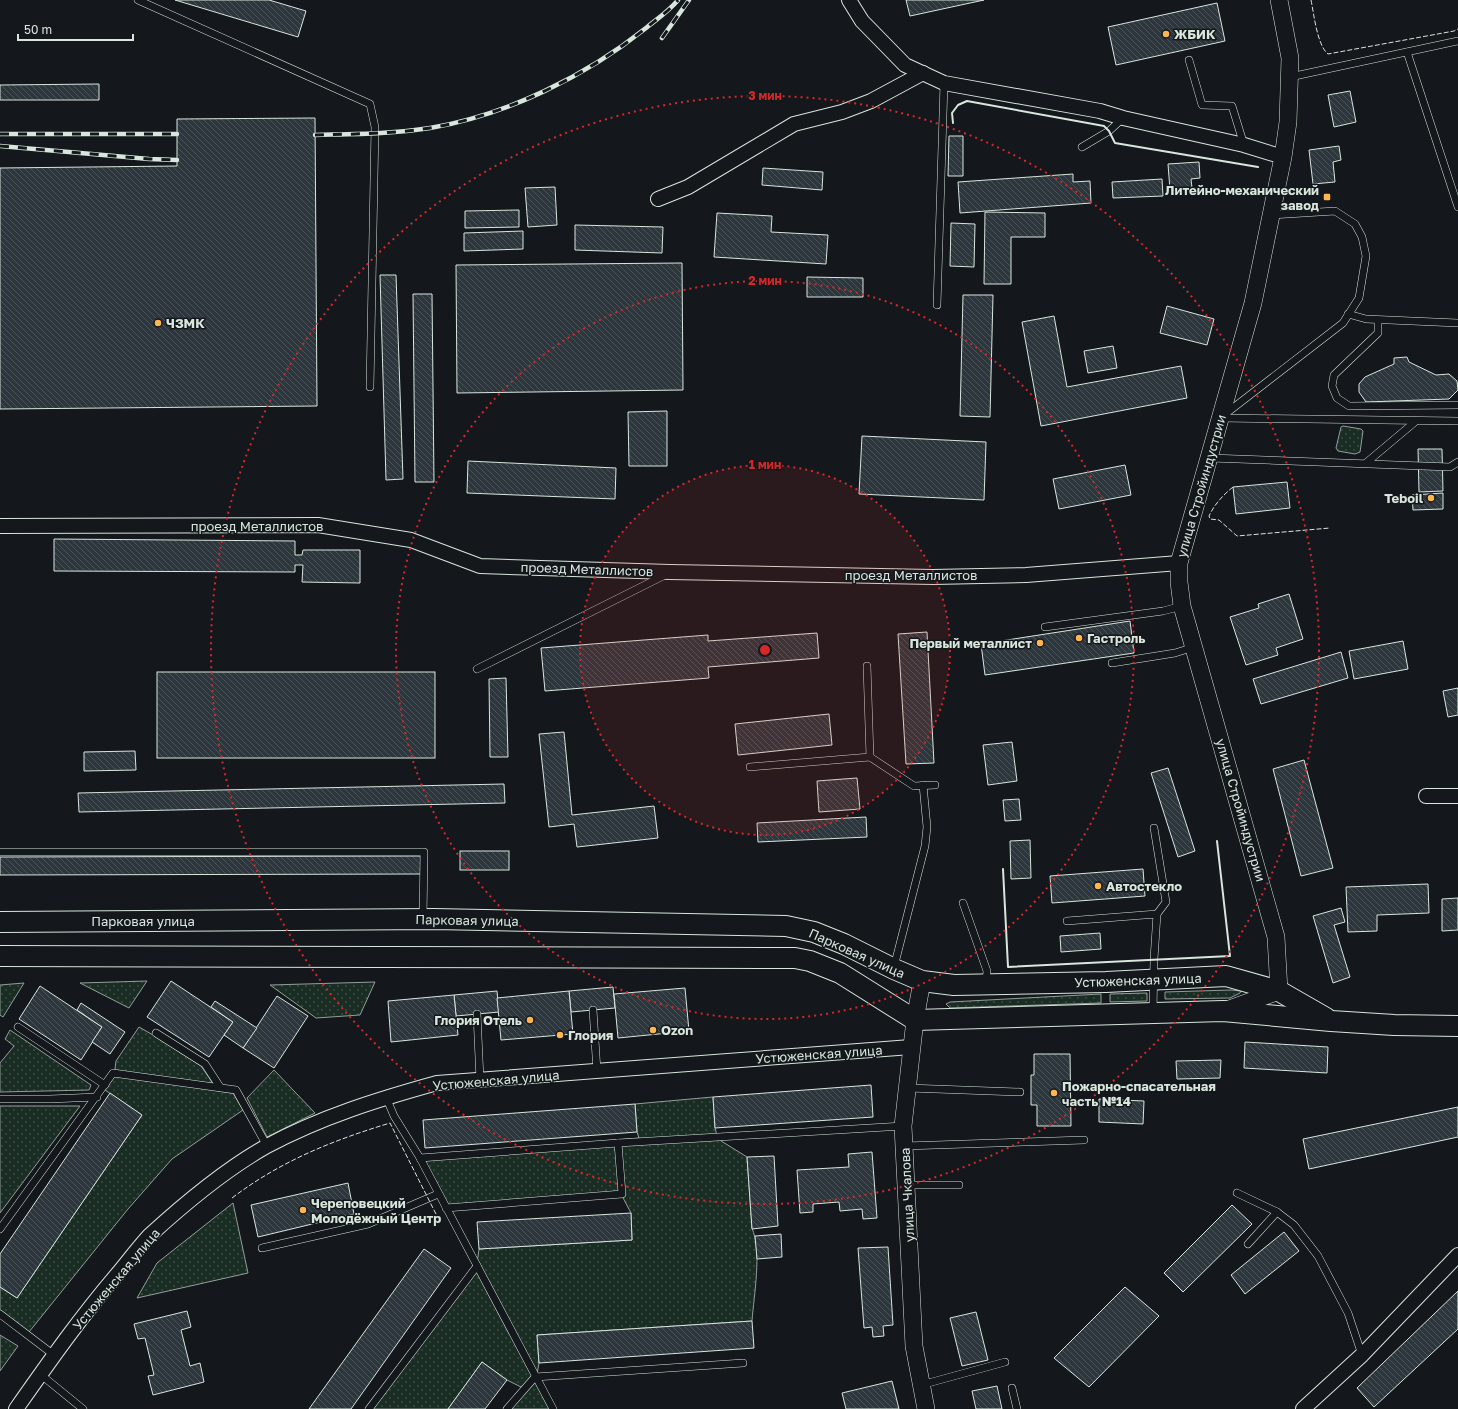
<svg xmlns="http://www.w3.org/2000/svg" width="1458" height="1409" font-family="'Golos Text',sans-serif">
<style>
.grass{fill:url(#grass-dots);stroke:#939e99}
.building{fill:url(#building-back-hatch);stroke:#d8e6dc}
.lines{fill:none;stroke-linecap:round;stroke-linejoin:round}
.service-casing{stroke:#d8e6dc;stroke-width:8}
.minor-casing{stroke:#d8e6dc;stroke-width:16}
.tertiary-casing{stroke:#d8e6dc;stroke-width:18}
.secondary-casing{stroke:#d8e6dc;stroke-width:22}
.service{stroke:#14181c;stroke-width:7}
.minor{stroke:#14181c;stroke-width:14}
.tertiary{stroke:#14181c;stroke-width:17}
.secondary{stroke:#14181c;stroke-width:20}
.rail-casing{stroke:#d8e6dc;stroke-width:4.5}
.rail{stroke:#14181c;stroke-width:3;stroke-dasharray:9;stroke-linecap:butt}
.fence{stroke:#d8e6dc;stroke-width:1;stroke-dasharray:5 2;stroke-linecap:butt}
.wall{stroke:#d8e6dc;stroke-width:2}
.ring{fill:none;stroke:#d62828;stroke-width:2;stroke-dasharray:2 4}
.poi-dot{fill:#ffb74d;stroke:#14181c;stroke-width:1.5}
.labels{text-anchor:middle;stroke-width:3;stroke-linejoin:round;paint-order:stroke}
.poi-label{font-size:13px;font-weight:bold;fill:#d8e6dc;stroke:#14181c;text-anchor:start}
.street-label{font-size:13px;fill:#d8e6dc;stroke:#14181c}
.centre{fill:#d62828;stroke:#14181c;stroke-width:2}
.ring-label{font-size:12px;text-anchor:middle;font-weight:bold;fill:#d62828;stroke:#14181c;stroke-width:3;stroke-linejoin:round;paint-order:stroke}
</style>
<defs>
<pattern id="grass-dots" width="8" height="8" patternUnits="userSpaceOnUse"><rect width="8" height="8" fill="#1a2d24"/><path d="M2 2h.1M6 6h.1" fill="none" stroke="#3b4b43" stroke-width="1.8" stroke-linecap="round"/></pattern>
<pattern id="building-back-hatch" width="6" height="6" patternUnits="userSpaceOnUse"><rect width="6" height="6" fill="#2c363c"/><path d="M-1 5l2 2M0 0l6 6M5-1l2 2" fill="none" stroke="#4a5358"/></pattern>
</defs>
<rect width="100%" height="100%" fill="#14181c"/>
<g class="grass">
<path d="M 1343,426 L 1361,429 L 1363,431 L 1360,452 L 1355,454 L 1338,451 L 1336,448 L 1341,427 Z"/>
<path d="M 147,981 L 129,1008 L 80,983 Z"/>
<path d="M 375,982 L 360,1015 L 316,1018 L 270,985 Z"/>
<path d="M 24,983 L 3,1017 L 0,1015 L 0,985 Z"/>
<path d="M 1231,990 L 1241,991 L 1240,993 L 1230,998 L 1165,999 L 1165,992 Z"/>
<path d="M 1147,993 L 1147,1001 L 1110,1002 L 1110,994 Z"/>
<path d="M 1101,994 L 1101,1003 L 950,1008 L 946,1004 L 950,1002 Z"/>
<path d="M 139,1027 L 153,1035 L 201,1066 L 218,1091 L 233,1093 L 243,1110 L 172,1159 L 128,1209 L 29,1332 L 0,1310 L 0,1287 L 17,1298 L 142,1115 L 105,1090 L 114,1077 L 116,1061 Z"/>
<path d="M 10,1030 L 91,1085 L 89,1090 L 0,1092 L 0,1063 L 14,1046 L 5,1039 Z"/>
<path d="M 274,1070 L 315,1113 L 267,1137 L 247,1098 Z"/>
<path d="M 713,1097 L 715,1128 L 718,1139 L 747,1157 L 752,1228 C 762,1252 754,1294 752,1321 L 537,1335 L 539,1363 L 537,1374 L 523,1388 L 507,1380 L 482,1362 L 448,1409 L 373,1409 L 476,1271 L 479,1249 L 632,1240 L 631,1213 L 621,1194 L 446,1208 L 420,1158 L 639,1138 L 637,1132 L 635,1104 Z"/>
<path d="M 0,1106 L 80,1106 L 0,1213 Z"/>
<path d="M 233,1203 L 248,1273 L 137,1298 L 157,1263 Z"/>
<path d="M 0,1335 L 18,1346 L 0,1371 Z"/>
<path d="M 535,1381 L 550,1409 L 510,1409 Z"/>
</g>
<g class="building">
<path d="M 175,0 L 269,0 L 306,11 L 298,37 Z"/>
<path d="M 906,0 L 984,0 L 910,16 Z"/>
<path d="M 1217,3 L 1225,41 L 1116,65 L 1108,27 Z"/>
<path d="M 99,84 L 99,100 L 0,100 L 0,85 Z"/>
<path d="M 1350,91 L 1356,122 L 1334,127 L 1328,95 Z"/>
<path d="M 315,118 L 317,406 L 0,409 L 0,168 L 177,166 L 177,119 Z"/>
<path d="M 949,136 L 963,136 L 963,176 L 948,176 Z"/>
<path d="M 1339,146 L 1341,160 L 1333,162 L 1335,182 L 1313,184 L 1309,150 Z"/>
<path d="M 1199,162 L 1200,178 L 1191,179 L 1192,188 L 1170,190 L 1168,164 Z"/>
<path d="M 763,168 L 823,172 L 822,190 L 762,185 Z"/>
<path d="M 1073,174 L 1073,182 L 1090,181 L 1091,203 L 960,213 L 958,182 Z"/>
<path d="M 1162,179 L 1163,196 L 1113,198 L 1112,182 Z"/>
<path d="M 555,187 L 557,225 L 528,227 L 525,188 Z"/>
<path d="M 519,210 L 519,227 L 465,228 L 465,211 Z"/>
<path d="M 985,212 L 1045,213 L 1045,237 L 1011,237 L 1011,284 L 984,284 Z"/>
<path d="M 717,213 L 772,216 L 771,232 L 828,235 L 826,264 L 714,257 Z"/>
<path d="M 951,223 L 975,224 L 974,267 L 950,266 Z"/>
<path d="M 575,225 L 663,227 L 662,253 L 575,250 Z"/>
<path d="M 523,231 L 523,249 L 464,251 L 464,233 Z"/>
<path d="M 682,263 L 683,390 L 457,393 L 456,265 Z"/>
<path d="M 380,275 L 396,275 L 403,479 L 386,480 Z"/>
<path d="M 807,277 L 863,278 L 863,297 L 807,297 Z"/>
<path d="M 413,294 L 432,294 L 434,482 L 415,482 Z"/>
<path d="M 963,295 L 993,295 L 990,417 L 960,416 Z"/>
<path d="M 1167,306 L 1214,319 L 1207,345 L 1160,333 Z"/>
<path d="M 1054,316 L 1067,387 L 1181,366 L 1187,398 L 1041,426 L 1022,322 Z"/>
<path d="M 1113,346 L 1117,368 L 1088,373 L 1084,351 Z"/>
<path d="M 1407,357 L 1409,362 L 1436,375 L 1449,374 L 1457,381 L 1458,390 L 1449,399 L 1366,402 L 1359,392 L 1359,384 L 1365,377 L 1394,364 L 1394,358 Z"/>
<path d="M 667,411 L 667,466 L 629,466 L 628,412 Z"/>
<path d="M 862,436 L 986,442 L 984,500 L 859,494 Z"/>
<path d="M 1418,449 L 1442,449 L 1443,491 L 1419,492 Z"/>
<path d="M 468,461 L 616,468 L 615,499 L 467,493 Z"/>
<path d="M 1125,465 L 1131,495 L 1059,509 L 1053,479 Z"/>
<path d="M 1287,482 L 1290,508 L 1236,514 L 1233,487 Z"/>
<path d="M 1443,493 L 1443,509 L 1413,510 L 1412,495 Z"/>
<path d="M 54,539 L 295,541 L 295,555 L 302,555 L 303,550 L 360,550 L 360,583 L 302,582 L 303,565 L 295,565 L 295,572 L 54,571 Z"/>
<path d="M 1289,594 L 1303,639 L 1276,648 L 1278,655 L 1246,665 L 1230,617 L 1259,608 L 1258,604 Z"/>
<path d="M 1130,621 L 1134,653 L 985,675 L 981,644 Z"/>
<path d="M 927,632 L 934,763 L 906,764 L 898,634 Z"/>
<path d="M 817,633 L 819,658 L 708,667 L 709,678 L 545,691 L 541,648 L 708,635 L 708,641 Z"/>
<path d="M 1403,641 L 1408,669 L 1354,679 L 1349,651 Z"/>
<path d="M 1341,652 L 1348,678 L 1261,704 L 1253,679 Z"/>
<rect x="157" y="672" width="278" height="86"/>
<path d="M 506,678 L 508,757 L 490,757 L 489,679 Z"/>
<path d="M 1458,688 L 1458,715 L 1448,717 L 1443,691 Z"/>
<path d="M 829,714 L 832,745 L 738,755 L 735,724 Z"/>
<path d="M 564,732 L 572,815 L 654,806 L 658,838 L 577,847 L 574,824 L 549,827 L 539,734 Z"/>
<path d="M 1012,742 L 1017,781 L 988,785 L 983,745 Z"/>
<path d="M 135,751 L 136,770 L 84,771 L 84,752 Z"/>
<path d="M 1304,760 L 1333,868 L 1301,876 L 1273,769 Z"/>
<path d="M 1168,768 L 1195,851 L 1178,857 L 1151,773 Z"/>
<path d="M 857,778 L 860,809 L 819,812 L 817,781 Z"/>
<path d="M 504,784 L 505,803 L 79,812 L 78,793 Z"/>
<path d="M 1019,799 L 1021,820 L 1005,821 L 1003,800 Z"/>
<path d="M 866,817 L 867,837 L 758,842 L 757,823 Z"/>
<path d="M 1030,840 L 1031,878 L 1011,879 L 1010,841 Z"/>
<rect x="460" y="851" width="49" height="19"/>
<path d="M 421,856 L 421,874 L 0,875 L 0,857 Z"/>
<path d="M 1143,869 L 1145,896 L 1052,903 L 1050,876 Z"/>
<path d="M 1428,884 L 1429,913 L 1377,915 L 1377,931 L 1348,932 L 1346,887 Z"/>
<path d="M 1458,898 L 1458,930 L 1442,931 L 1442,899 Z"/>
<path d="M 1341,908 L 1345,922 L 1334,925 L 1350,977 L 1333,983 L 1313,916 Z"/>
<path d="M 1100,933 L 1101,949 L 1061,952 L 1060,936 Z"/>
<path d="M 171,981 L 233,1022 L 209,1057 L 147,1017 Z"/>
<path d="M 40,986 L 102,1027 L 81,1060 L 19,1019 Z"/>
<path d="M 613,987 L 615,1008 L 571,1012 L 569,991 Z"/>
<path d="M 685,988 L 689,1031 L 618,1038 L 614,994 Z"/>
<path d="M 497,991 L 499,1012 L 456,1016 L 454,995 Z"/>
<path d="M 569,991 L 573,1034 L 501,1040 L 497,998 Z"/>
<path d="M 454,995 L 458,1035 L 391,1042 L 388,1001 Z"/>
<path d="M 277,996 L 308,1016 L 274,1068 L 243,1048 Z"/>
<path d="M 215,1001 L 257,1028 L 243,1048 L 224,1035 L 233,1022 L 211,1007 Z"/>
<path d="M 81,1003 L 125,1032 L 110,1054 L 92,1042 L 102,1027 L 77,1010 Z"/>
<path d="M 1245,1042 L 1328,1047 L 1327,1073 L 1244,1068 Z"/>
<path d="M 1034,1054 L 1070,1054 L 1071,1126 L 1037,1126 L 1037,1105 L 1031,1105 L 1031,1075 L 1034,1075 Z"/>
<path d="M 1221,1060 L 1220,1078 L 1177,1079 L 1176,1061 Z"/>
<path d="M 871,1085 L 873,1117 L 715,1128 L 713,1097 Z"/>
<path d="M 110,1093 L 142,1115 L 17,1298 L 0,1287 L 0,1254 Z"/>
<path d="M 1099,1099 L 1144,1101 L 1143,1124 L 1099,1122 Z"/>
<path d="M 635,1104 L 637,1132 L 425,1148 L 423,1120 Z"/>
<path d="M 1458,1107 L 1458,1137 L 1309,1169 L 1303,1139 Z"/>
<path d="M 872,1152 L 877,1218 L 863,1219 L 862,1209 L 840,1211 L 839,1202 L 813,1204 L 813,1212 L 800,1213 L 797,1170 L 849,1167 L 848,1154 Z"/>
<path d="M 774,1156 L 778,1226 L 752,1229 L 747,1157 Z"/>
<path d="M 348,1183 L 354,1214 L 258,1237 L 251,1205 Z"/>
<path d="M 1232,1205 L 1252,1224 L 1183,1292 L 1164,1273 Z"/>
<path d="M 631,1213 L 632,1240 L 479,1249 L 477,1222 Z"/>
<path d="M 1284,1232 L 1299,1251 L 1245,1294 L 1231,1275 Z"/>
<path d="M 781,1234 L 782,1257 L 757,1259 L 755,1236 Z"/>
<path d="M 888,1247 L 893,1325 L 883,1326 L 884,1336 L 873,1337 L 872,1327 L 864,1328 L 858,1248 Z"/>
<path d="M 424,1249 L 451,1268 L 351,1409 L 309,1409 Z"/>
<path d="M 1125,1287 L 1159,1316 L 1089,1387 L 1054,1358 Z"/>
<path d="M 1458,1291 L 1458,1329 L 1374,1407 L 1357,1388 Z"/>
<path d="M 187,1311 L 191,1327 L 181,1330 L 190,1366 L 200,1363 L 204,1382 L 153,1395 L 148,1376 L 154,1375 L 145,1338 L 138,1339 L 134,1324 Z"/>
<path d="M 976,1312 L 988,1360 L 962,1366 L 950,1318 Z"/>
<path d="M 752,1321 L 754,1348 L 539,1363 L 537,1335 Z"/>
<path d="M 482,1362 L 507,1380 L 485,1409 L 448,1409 Z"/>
<path d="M 892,1381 L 899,1409 L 846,1409 L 842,1393 Z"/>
<path d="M 997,1386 L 1002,1409 L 976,1409 L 972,1391 Z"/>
</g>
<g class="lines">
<defs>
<g id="service">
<path d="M 138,0 L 370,104 L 375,127 L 370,387"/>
<path d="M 1407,52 L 1458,207"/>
<path d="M 1189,60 L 1202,105 L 1232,106 L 1244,145"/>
<path d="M 1290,77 L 1458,41"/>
<path d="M 1082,147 L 1109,131 L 1123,118"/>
<path d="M 937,305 L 944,83"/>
<path d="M 1348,314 L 1366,319 L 1458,323"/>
<path d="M 1378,320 L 1378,333 L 1334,375 L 1332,386 L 1337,398 L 1349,406 L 1458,405"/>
<path d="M 1224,415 L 1343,323 L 1359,298 L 1366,256 L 1362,237 L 1355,224 L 1335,211 L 1271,215"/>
<path d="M 1221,418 L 1458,421"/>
<path d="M 1210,458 L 1450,467 L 1458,462"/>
<path d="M 1366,463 L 1416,421"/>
<path d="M 1045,627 L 1163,611 L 1182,606"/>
<path d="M 1112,663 L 1175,653 L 1194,647"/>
<path d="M 867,666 L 870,757"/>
<path d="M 477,669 L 665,575"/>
<path d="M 750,767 L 870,757 L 914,786 L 935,785"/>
<path d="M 1154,828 L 1166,902 L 1157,914"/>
<path d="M 0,852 L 424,852 L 423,918"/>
<path d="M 963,903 L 987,971 L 986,982"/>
<path d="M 1067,921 L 1157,914 L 1154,959 L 1153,1011"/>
<path d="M 894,967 L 925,846 L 927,827 L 923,785"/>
<path d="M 593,1010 L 597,1071"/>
<path d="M 477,1014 L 480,1080"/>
<path d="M 18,1027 L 105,1085"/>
<path d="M 156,1033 L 205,1064 L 220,1087"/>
<path d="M 908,1088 L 1020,1092"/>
<path d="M 386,1097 L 394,1116 L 420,1158 L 553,1409"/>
<path d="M 0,1099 L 50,1099 L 97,1097"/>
<path d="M 905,1146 L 1084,1140"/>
<path d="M 420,1158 L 618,1143 L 903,1126"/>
<path d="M 906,1185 L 959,1185"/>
<path d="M 1237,1193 L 1277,1212 L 1294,1225 L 1318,1256 L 1348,1313 L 1362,1355"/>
<path d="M 446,1208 L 622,1194 L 618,1143"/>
<path d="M 0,1229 L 113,1073 L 236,1090 L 267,1146"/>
<path d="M 1248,1244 L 1277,1212"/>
<path d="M 262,1248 L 368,1224 L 438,1194"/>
<path d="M 0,1314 L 54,1355"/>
<path d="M 40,1374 L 83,1409"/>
<path d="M 921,1385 L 1005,1362"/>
<path d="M 1012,1388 L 1017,1409"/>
<path d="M 369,1409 L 477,1266"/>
<path d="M 507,1409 L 535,1377 L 743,1363"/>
</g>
<g id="minor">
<path d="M 849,0 L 862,21 L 905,65 L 944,83 L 1100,111 L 1123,118 L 1244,145 L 1283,157"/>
<path d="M 658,199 L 688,187 L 794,124 L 842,112 L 871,101 L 923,73"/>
<path d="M 0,526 L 318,525 L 411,540 L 480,566 L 670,572 L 933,577 L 1026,575 L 1179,563"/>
<path d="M 1426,796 L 1458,796"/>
<path d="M 16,1409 C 49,1362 82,1315 120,1271 C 129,1260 139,1247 149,1236 C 185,1203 224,1170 267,1146 C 321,1117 379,1099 437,1083 L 911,1047"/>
<path d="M 1303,1409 L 1362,1355 L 1458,1255"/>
</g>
<g id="tertiary">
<path d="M 922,981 L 915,1020 L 903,1126 L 914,1346 L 926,1409"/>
<path d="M 1224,1011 L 1279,991 L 1276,937 L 1182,606 L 1179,582 L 1179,563 L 1253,303 L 1283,157 L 1288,122 L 1290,58 L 1279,0"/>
</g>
<g id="secondary">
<path d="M 0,922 L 434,919 L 786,926 L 814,932 L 844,944 L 894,969 L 922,981 L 954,985 L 1106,982 L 1226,976 L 1279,991 L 1326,1018"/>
<path d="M 0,956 L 795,958 L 810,961 L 840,973 L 915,1020 L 1223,1011 L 1331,1021 L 1394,1025 L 1458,1026"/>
</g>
</defs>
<use href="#service" class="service-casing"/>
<use href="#minor" class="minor-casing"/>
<use href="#tertiary" class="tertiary-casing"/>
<use href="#secondary" class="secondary-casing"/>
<use href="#service" class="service"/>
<use href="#minor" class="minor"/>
<use href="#tertiary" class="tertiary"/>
<use href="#secondary" class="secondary"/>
<defs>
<g id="rail">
<path d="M 662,38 L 689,0"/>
<path d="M 0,134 L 177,134"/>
<path d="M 315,135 C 353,134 392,134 430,128 C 507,115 586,76 646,28 C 657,19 669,11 678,0"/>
<path d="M 0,146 L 149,159 L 177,160"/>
</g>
</defs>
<use href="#rail" class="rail-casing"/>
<use href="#rail" class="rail"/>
<g class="fence">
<path d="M 1311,0 C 1314,14 1317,45 1328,54 L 1454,31 L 1458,29"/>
<path d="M 1233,487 C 1223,495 1214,505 1209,516 L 1210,519 L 1219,520 L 1237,536 L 1330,528"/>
<path d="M 232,1198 C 281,1161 331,1141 390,1123 L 439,1220"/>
</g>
<g class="wall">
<path d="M 953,123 L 952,113 L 958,105 L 967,101 L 1104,126 L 1109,131 L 1115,143 L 1258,167"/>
<path d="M 1003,869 L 1008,967 L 1230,956 L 1217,841"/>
</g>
</g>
<circle cx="765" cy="650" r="185" fill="#d62828" fill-opacity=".12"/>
<g class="ring">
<circle cx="765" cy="650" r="185"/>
<circle cx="765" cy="650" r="369"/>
<circle cx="765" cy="650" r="554"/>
</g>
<g class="poi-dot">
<circle cx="1166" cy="34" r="4"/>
<rect x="1323" y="193" width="8" height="8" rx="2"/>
<circle cx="158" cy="323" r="4"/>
<circle cx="1431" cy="498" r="4"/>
<circle cx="1079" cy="638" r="4"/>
<circle cx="1040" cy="643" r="4"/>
<circle cx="1098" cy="886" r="4"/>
<circle cx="530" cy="1020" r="4"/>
<circle cx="653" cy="1030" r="4"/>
<circle cx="560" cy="1035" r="4"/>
<circle cx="1054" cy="1093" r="4"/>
<circle cx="303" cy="1210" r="4"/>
</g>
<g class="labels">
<g class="poi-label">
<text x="1174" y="39">ЖБИК</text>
<text x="1319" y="195" text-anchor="end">Литейно-механический<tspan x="1319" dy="15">завод</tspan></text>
<text x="166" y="328">ЧЗМК</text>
<text x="1423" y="503" text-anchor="end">Teboil</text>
<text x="1087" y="643">Гастроль</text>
<text x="1032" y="648" text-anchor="end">Первый металлист</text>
<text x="1106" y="891">Автостекло</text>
<text x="522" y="1025" text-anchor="end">Глория Отель</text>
<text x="661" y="1035">Ozon</text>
<text x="568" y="1040">Глория</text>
<text x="1062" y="1091">Пожарно-спасательная<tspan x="1062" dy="15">часть №14</tspan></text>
<text x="311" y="1208">Череповецкий<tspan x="311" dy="15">Молодёжный Центр</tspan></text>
</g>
<g class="street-label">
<text transform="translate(1201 486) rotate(-74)" y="5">улица Стройиндустрии</text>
<text x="257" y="531">проезд Металлистов</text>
<text transform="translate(587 569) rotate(2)" y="5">проезд Металлистов</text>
<text x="911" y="580">проезд Металлистов</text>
<text transform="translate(1241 810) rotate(74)" y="5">улица Стройиндустрии</text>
<text transform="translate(467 920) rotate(1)" y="5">Парковая улица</text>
<text x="143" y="926">Парковая улица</text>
<text transform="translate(857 953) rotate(24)" y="5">Парковая улица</text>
<text transform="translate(1138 980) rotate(-2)" y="5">Устюженская улица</text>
<text transform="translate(819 1054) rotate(-4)" y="5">Устюженская улица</text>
<text transform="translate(496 1080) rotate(-5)" y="5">Устюженская улица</text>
<text transform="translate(907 1195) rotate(-93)" y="5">улица Чкалова</text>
<text transform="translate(116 1279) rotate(-50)" y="5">Устюженская улица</text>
</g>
</g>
<circle cx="765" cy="650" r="6" class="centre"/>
<g class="ring-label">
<text x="765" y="100">3 мин</text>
<text x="765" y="285">2 мин</text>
<text x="765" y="469">1 мин</text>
</g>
<path d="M18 34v6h115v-6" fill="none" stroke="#d8e6dc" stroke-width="2"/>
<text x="24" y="34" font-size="12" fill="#d8e6dc" stroke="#14181c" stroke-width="3" paint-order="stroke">50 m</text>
</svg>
